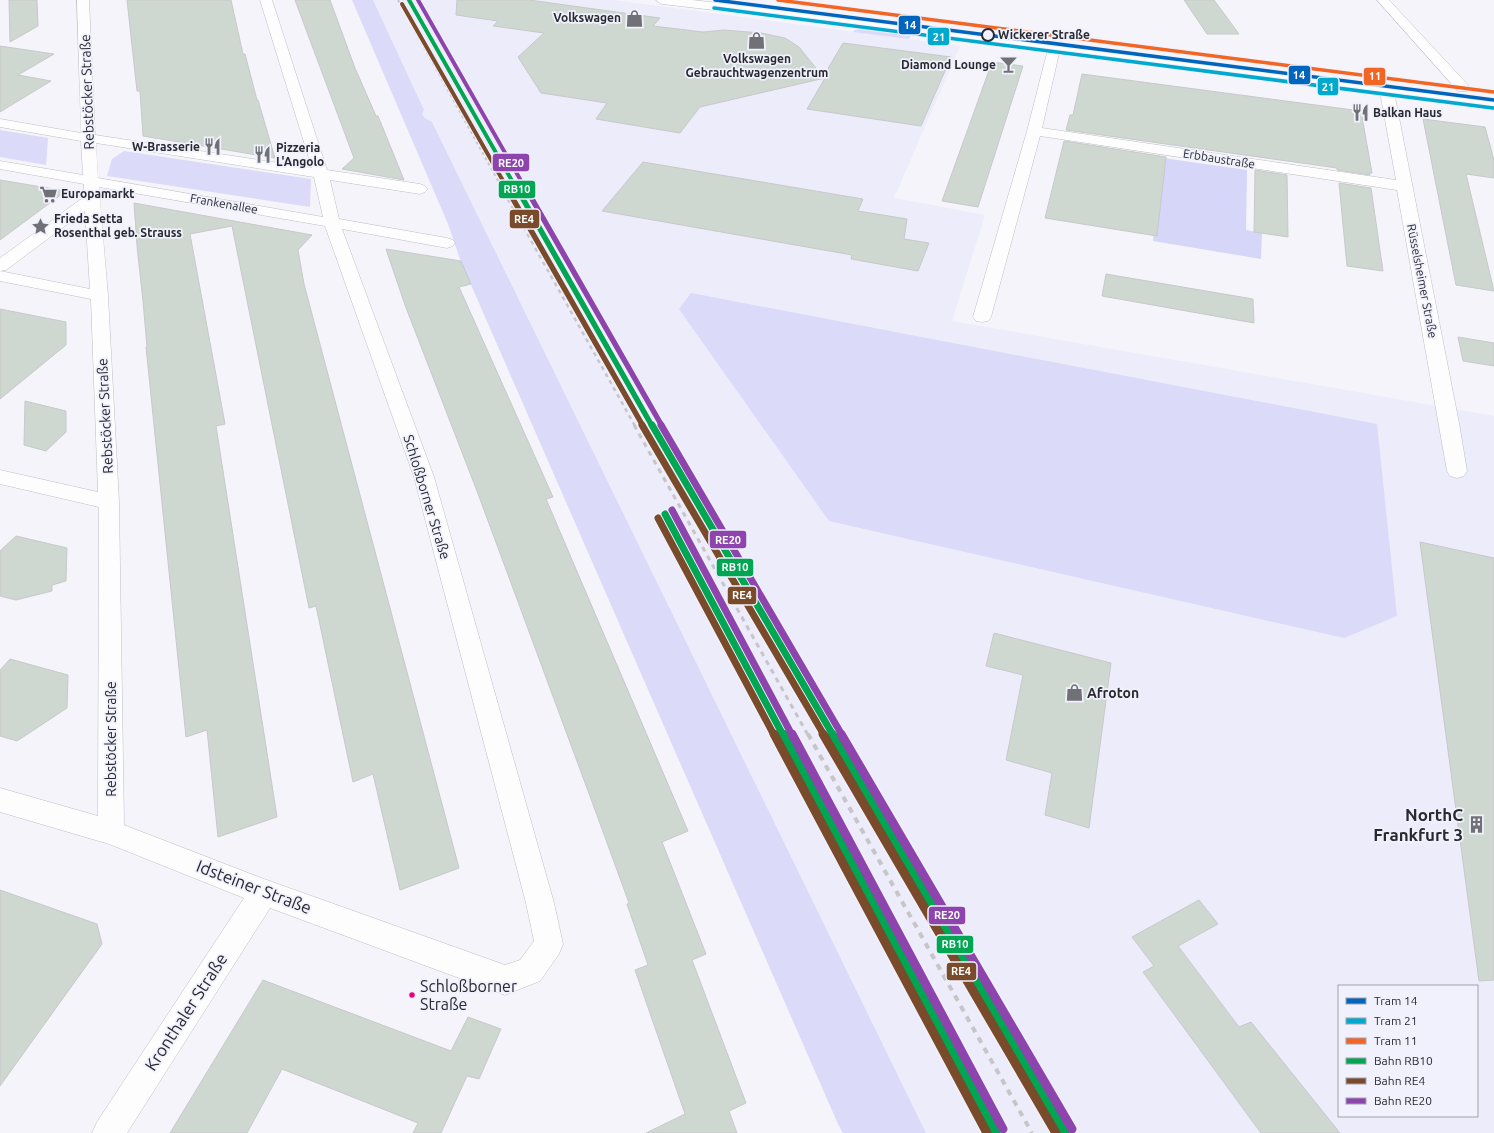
<svg xmlns="http://www.w3.org/2000/svg" width="1494" height="1133" font-family="Ubuntu,sans-serif">
<style>
.built{fill:#ececfb;fill-rule:evenodd}
.green{fill:#dbdaf8}
.forest{fill:#d6d6f8}
.building{fill:#cfd7d1;stroke:#c7c9ca}
.lines{fill:none;stroke-linecap:round;stroke-linejoin:round}
.street-casing{stroke:#bebec4;stroke-width:1}
.primary-casing{stroke:#bebec4;stroke-width:1}
.street{fill:#fdfdfe;fill-rule:evenodd}
.primary{fill:#fdfdfe;fill-rule:evenodd}
.rail-far3{stroke:#c6c6c8;stroke-width:2;stroke-dasharray:3 3;stroke-linecap:butt}
.rail-far2{stroke:#c6c6c8;stroke-width:2.5;stroke-dasharray:4 4;stroke-linecap:butt}
.rail-far1{stroke:#c6c6c8;stroke-width:3;stroke-dasharray:5 5;stroke-linecap:butt}
.rail{stroke:#c6c6c8;stroke-width:4;stroke-dasharray:6 6;stroke-linecap:butt}
.rail-1-far3-casing{stroke:#f1f1fd;stroke-width:6}
.rail-1-far2-casing{stroke:#f1f1fd;stroke-width:8}
.rail-1-far1-casing{stroke:#f1f1fd;stroke-width:10}
.rail-1-casing{stroke:#f1f1fd;stroke-width:12}
.rail-2-far3-casing{stroke:#f1f1fd;stroke-width:6}
.rail-2-far2-casing{stroke:#f1f1fd;stroke-width:8}
.rail-2-far1-casing{stroke:#f1f1fd;stroke-width:10}
.rail-2-casing{stroke:#f1f1fd;stroke-width:12}
.rail-3-far3-casing{stroke:#f1f1fd;stroke-width:6}
.rail-3-far2-casing{stroke:#f1f1fd;stroke-width:8}
.rail-3-far1-casing{stroke:#f1f1fd;stroke-width:10}
.rail-3-casing{stroke:#f1f1fd;stroke-width:12}
.rail-1-far3{stroke:#00a651;stroke-width:4}
.rail-1-far2{stroke:#00a651;stroke-width:5.5}
.rail-1-far1{stroke:#00a651;stroke-width:7}
.rail-1{stroke:#00a651;stroke-width:9}
.rail-2-far3{stroke:#7a4b2a;stroke-width:4}
.rail-2-far2{stroke:#7a4b2a;stroke-width:5.5}
.rail-2-far1{stroke:#7a4b2a;stroke-width:7}
.rail-2{stroke:#7a4b2a;stroke-width:9}
.rail-3-far3{stroke:#8e44ad;stroke-width:4}
.rail-3-far2{stroke:#8e44ad;stroke-width:5.5}
.rail-3-far1{stroke:#8e44ad;stroke-width:7}
.rail-3{stroke:#8e44ad;stroke-width:9}
.tram-1-casing{stroke:#f1f1fd;stroke-width:5.5}
.tram-2-casing{stroke:#f1f1fd;stroke-width:5.5}
.tram-3-casing{stroke:#f1f1fd;stroke-width:5.5}
.tram-1{stroke:#0065bd;stroke-width:3.5}
.tram-2{stroke:#00a9ce;stroke-width:3.5}
.tram-3{stroke:#f26522;stroke-width:3.5}
.stop-dot{fill:#f1f1fd;stroke:#292930;stroke-width:2}
.bus-dot{fill:#e5007d;stroke:#f1f1fd;stroke-width:1.5}
.labels{text-anchor:middle;stroke-width:3.5;stroke-linejoin:round;paint-order:stroke}
.far-poi-label{font-size:12px;font-weight:bold;fill:#292930;stroke:#f1f1fd;text-anchor:start}
.far-stop-label{font-size:12px;font-weight:bold;fill:#292930;stroke:#f1f1fd;text-anchor:start}
.far-street-label{font-size:12px;fill:#292930;stroke:#f1f1fd}
.street-label{font-size:14px;fill:#292930;stroke:#f1f1fd}
.poi-label{font-size:14px;font-weight:bold;fill:#292930;stroke:#f1f1fd;text-anchor:start}
.near-bus-label{font-size:16px;fill:#292930;stroke:#f1f1fd;text-anchor:start}
.near-poi-label{font-size:17px;font-weight:bold;fill:#292930;stroke:#f1f1fd;text-anchor:end}
.near-street-label{font-size:17px;fill:#292930;stroke:#f1f1fd}
.line-badge{stroke:#f1f1fd;stroke-width:1.5}
.badge-label{font-size:11px;text-anchor:middle;font-weight:bold;fill:#fff}
</style>
<rect width="100%" height="100%" fill="#f4f4fa"/>
<path class="built" d="M 373,0 L 613,0 L 960,46 L 894,198 L 985,215 L 952,321 L 1494,416 L 1494,1133 L 926,1133 L 432,122 L 425,118 L 422,114 L 424,110 ZM 1339,986 L 1477,986 L 1477,1116 L 1339,1116 Z"/>
<g class="green">
<path d="M 352,0 L 373,0 L 424,110 L 422,114 L 425,118 L 432,122 L 926,1133 L 843,1133 L 838,1124 L 461,262 L 448,224 Z"/>
<path d="M 863,28 L 912,33 L 909,39 L 853,32 L 855,30 Z"/>
<path d="M 0,130 L 48,138 L 46,165 L 0,157 Z"/>
<path d="M 124,151 L 311,179 L 310,207 L 107,176 L 112,159 Z"/>
<path d="M 691,293 L 1377,424 L 1397,616 L 1344,638 L 829,521 L 679,309 Z"/>
</g>
<path class="forest" d="M 1163,158 L 1247,170 L 1246,230 L 1262,233 L 1261,259 L 1153,241 Z"/>
<g class="building">
<path d="M 9,0 L 37,0 L 38,26 L 10,42 Z"/>
<path d="M 127,0 L 231,0 L 243,54 L 245,54 L 257,100 L 258,100 L 275,158 L 143,136 L 140,91 L 137,91 Z"/>
<path d="M 295,0 L 330,0 L 355,68 L 376,116 L 378,116 L 404,180 L 342,169 L 354,158 Z"/>
<path d="M 457,0 L 529,0 L 660,18 L 653,26 L 703,32 L 724,30 L 761,33 L 785,38 L 799,47 L 823,77 L 843,43 L 951,57 L 921,126 L 807,109 L 825,78 L 700,107 L 680,133 L 596,119 L 607,103 L 541,93 L 518,57 L 544,33 L 493,26 L 498,21 L 456,15 Z"/>
<path d="M 1184,0 L 1214,0 L 1239,34 L 1207,34 Z"/>
<path d="M 0,46 L 54,54 L 18,75 L 51,81 L 0,112 Z"/>
<path d="M 992,62 L 1023,66 L 978,207 L 942,201 Z"/>
<path d="M 1082,74 L 1361,111 L 1372,173 L 1369,173 L 1370,175 L 1337,170 L 1337,168 L 1066,130 L 1070,115 L 1073,115 Z"/>
<path d="M 1423,119 L 1485,127 L 1494,160 L 1494,178 L 1466,174 L 1494,291 L 1456,285 Z"/>
<path d="M 1064,141 L 1166,157 L 1157,236 L 1045,218 Z"/>
<path d="M 643,162 L 863,199 L 858,211 L 907,219 L 904,239 L 929,243 L 918,271 L 851,259 L 852,255 L 602,211 Z"/>
<path d="M 1255,170 L 1287,175 L 1288,237 L 1254,232 Z"/>
<path d="M 0,180 L 66,191 L 0,240 Z"/>
<path d="M 1339,183 L 1371,188 L 1383,271 L 1347,266 Z"/>
<path d="M 134,203 L 312,235 L 298,250 L 304,284 L 459,868 L 400,890 L 373,774 L 353,782 L 316,606 L 309,608 L 232,226 L 190,234 L 225,424 L 216,426 L 277,817 L 218,837 L 207,730 L 186,737 L 146,347 L 147,347 L 143,301 L 137,246 Z"/>
<path d="M 386,249 L 461,261 L 471,284 L 459,287 L 553,497 L 546,499 L 688,831 L 662,842 L 706,954 L 692,960 L 746,1103 L 729,1111 L 737,1133 L 646,1133 L 685,1114 L 635,970 L 648,965 L 627,904 L 629,903 L 598,818 L 477,491 L 405,305 Z"/>
<path d="M 1106,274 L 1253,299 L 1254,323 L 1102,296 Z"/>
<path d="M 0,309 L 66,322 L 66,345 L 0,399 Z"/>
<path d="M 1458,337 L 1494,343 L 1494,366 L 1463,361 Z"/>
<path d="M 25,401 L 66,411 L 66,432 L 46,451 L 24,445 Z"/>
<path d="M 16,536 L 67,548 L 66,581 L 52,585 L 52,591 L 16,600 L 0,596 L 0,551 Z"/>
<path d="M 1420,542 L 1494,558 L 1494,980 L 1479,981 Z"/>
<path d="M 994,633 L 1111,663 L 1089,828 L 1045,815 L 1052,773 L 1006,760 L 1023,675 L 986,666 Z"/>
<path d="M 10,659 L 68,675 L 67,708 L 17,741 L 0,736 L 0,670 Z"/>
<path d="M 0,890 L 97,924 L 102,944 L 0,1086 Z"/>
<path d="M 1199,900 L 1218,924 L 1178,946 L 1239,1027 L 1251,1022 L 1340,1133 L 1261,1133 L 1143,972 L 1154,966 L 1132,937 Z"/>
<path d="M 263,980 L 451,1051 L 468,1017 L 501,1029 L 479,1079 L 467,1076 L 441,1133 L 413,1133 L 418,1123 L 282,1069 L 247,1133 L 170,1133 Z"/>
</g>
<g class="lines">
<defs>
<g id="street">
<path d="M 77,0 L 89,0 L 95,135 L 312,168 L 260,0 L 272,0 L 327,170 L 420,184 L 425,186 L 428,189 L 425,192 L 420,194 L 330,180 L 339,219 L 447,238 L 453,240 L 455,243 L 453,246 L 447,248 L 342,229 L 434,477 L 554,903 L 563,944 L 559,954 L 540,981 L 505,995 L 270,908 L 127,1133 L 92,1133 L 97,1122 L 244,898 L 109,844 L 0,812 L 0,788 L 98,816 L 99,507 L 0,484 L 0,470 L 98,492 L 91,299 L 0,281 L 0,271 L 90,289 L 85,211 L 6,270 L 0,271 L 0,258 L 84,197 L 84,184 L 0,169 L 0,161 L 83,175 L 81,141 L 0,127 L 0,119 L 81,133 ZM 96,143 L 314,177 L 323,217 L 98,178 ZM 99,187 L 325,226 L 414,477 L 526,903 L 534,941 L 520,960 L 505,965 L 264,879 L 124,825 L 119,502 L 108,296 Z"/>
<path d="M 1377,0 L 1389,0 L 1468,85 L 1470,88 L 1468,91 L 1458,91 Z"/>
<path d="M 1054,45 L 1058,46 L 1060,49 L 1042,128 L 1396,180 L 1380,92 L 1382,89 L 1392,89 L 1394,92 L 1459,423 L 1467,471 L 1464,476 L 1457,478 L 1450,476 L 1447,471 L 1397,190 L 1040,136 L 991,317 L 988,321 L 982,322 L 976,321 L 973,317 L 1027,131 L 1048,49 L 1050,46 Z"/>
</g>
<path id="primary" d="M 656,0 L 692,0 L 826,15 L 1494,102 L 1494,110 L 826,23 L 662,4 L 658,2 Z"/>
</defs>
<use href="#street" class="street-casing"/>
<use href="#primary" class="primary-casing"/>
<use href="#street" class="street"/>
<use href="#primary" class="primary"/>
<path class="rail-far3" d="M 398,0 L 501,186"/>
<path class="rail-far2" d="M 500,185 L 635,426"/>
<path class="rail-far1" d="M 634,425 L 808,735"/>
<path class="rail" d="M 808,734 L 1032,1133"/>
<defs>
<path id="rail-1-far3" d="M 409,0 L 515,186"/>
<path id="rail-1-far2" d="M 515,185 L 652,426"/>
<g id="rail-1-far1">
<path d="M 652,425 L 833,735"/>
<path d="M 665,514 L 783,735"/>
</g>
<g id="rail-1">
<path d="M 783,734 L 996,1133"/>
<path d="M 832,734 L 1065,1133"/>
</g>
<path id="rail-2-far3" d="M 402,4 L 506,186"/>
<path id="rail-2-far2" d="M 505,185 L 643,426"/>
<g id="rail-2-far1">
<path d="M 642,425 L 824,735"/>
<path d="M 658,518 L 774,735"/>
</g>
<g id="rail-2">
<path d="M 774,734 L 987,1133"/>
<path d="M 823,734 L 1056,1133"/>
</g>
<path id="rail-3-far3" d="M 418,0 L 524,186"/>
<path id="rail-3-far2" d="M 524,185 L 662,426"/>
<g id="rail-3-far1">
<path d="M 661,425 L 842,735"/>
<path d="M 672,510 L 792,735"/>
</g>
<g id="rail-3">
<path d="M 792,734 L 1003,1129"/>
<path d="M 841,734 L 1072,1129"/>
</g>
</defs>
<use href="#rail-1-far3" class="rail-1-far3-casing"/>
<use href="#rail-1-far2" class="rail-1-far2-casing"/>
<use href="#rail-1-far1" class="rail-1-far1-casing"/>
<use href="#rail-1" class="rail-1-casing"/>
<use href="#rail-2-far3" class="rail-2-far3-casing"/>
<use href="#rail-2-far2" class="rail-2-far2-casing"/>
<use href="#rail-2-far1" class="rail-2-far1-casing"/>
<use href="#rail-2" class="rail-2-casing"/>
<use href="#rail-3-far3" class="rail-3-far3-casing"/>
<use href="#rail-3-far2" class="rail-3-far2-casing"/>
<use href="#rail-3-far1" class="rail-3-far1-casing"/>
<use href="#rail-3" class="rail-3-casing"/>
<use href="#rail-1-far3" class="rail-1-far3"/>
<use href="#rail-1-far2" class="rail-1-far2"/>
<use href="#rail-1-far1" class="rail-1-far1"/>
<use href="#rail-1" class="rail-1"/>
<use href="#rail-2-far3" class="rail-2-far3"/>
<use href="#rail-2-far2" class="rail-2-far2"/>
<use href="#rail-2-far1" class="rail-2-far1"/>
<use href="#rail-2" class="rail-2"/>
<use href="#rail-3-far3" class="rail-3-far3"/>
<use href="#rail-3-far2" class="rail-3-far2"/>
<use href="#rail-3-far1" class="rail-3-far1"/>
<use href="#rail-3" class="rail-3"/>
<defs>
<path id="tram-1" d="M 715,0 L 1494,100"/>
<path id="tram-2" d="M 714,8 L 1493,108"/>
<path id="tram-3" d="M 778,0 L 1494,92"/>
</defs>
<use href="#tram-1" class="tram-1-casing"/>
<use href="#tram-2" class="tram-2-casing"/>
<use href="#tram-3" class="tram-3-casing"/>
<use href="#tram-1" class="tram-1"/>
<use href="#tram-2" class="tram-2"/>
<use href="#tram-3" class="tram-3"/>
</g>
<defs>
<symbol id="shop-bare" viewBox="-9 -9 18 18"><path d="M-5-2.5h2.3a2.7 3.5 0 0 1 5.4 0H5L5.5 6h-11ZM-1.5-2.5h3a1.5 2.3 0 0 0-3 0Z" fill="#707077" stroke="#f1f1fd" stroke-width="2.5" paint-order="stroke"/></symbol>
<symbol id="bar-bare" viewBox="-9 -9 18 18"><path d="M-6-5H6L.8 .8V4.5H3.5V6h-7V4.5H-.8V.8Z" fill="#707077" stroke="#f1f1fd" stroke-width="2.5" paint-order="stroke"/></symbol>
<symbol id="restaurant-bare" viewBox="-9 -9 18 18"><path d="M-5-6h1v4h1v-4h1v4h1v-4h1v5L-1.5 .5V6h-2V.5L-5-1ZM5-6V6H3V1.5H1.5Q1.5-4 5-6Z" fill="#707077" stroke="#f1f1fd" stroke-width="2.5" paint-order="stroke"/></symbol>
<symbol id="supermarket-bare" viewBox="-9 -9 18 18"><path d="M-6-5.5h2.5l.6 2H6L4.5 2H-2.5L-4.4-4H-6ZM-1.5 3.2a1.3 1.3 0 1 0 .1 0ZM3 3.2a1.3 1.3 0 1 0 .1 0Z" fill="#707077" stroke="#f1f1fd" stroke-width="2.5" paint-order="stroke"/></symbol>
<symbol id="sight-bare" viewBox="-9 -9 18 18"><path d="M0-6L1.8-2.2L6-1.7L2.9 1.2L3.7 5.4L0 3.3L-3.7 5.4L-2.9 1.2L-6-1.7L-1.8-2.2Z" fill="#707077" stroke="#f1f1fd" stroke-width="2.5" paint-order="stroke"/></symbol>
<symbol id="building-bare" viewBox="-9 -9 18 18"><path d="M-4-6H4V6H1V3H-1V6H-4ZM-2.5-4.3h1.7v1.8h-1.7ZM.8-4.3h1.7v1.8H.8ZM-2.5-1h1.7V.8h-1.7ZM.8-1h1.7V.8H.8Z" fill="#707077" stroke="#f1f1fd" stroke-width="2.5" paint-order="stroke"/></symbol>
</defs>
<g fill-rule="evenodd">
<use href="#shop-bare" x="622" y="6" width="25" height="25"/>
<use href="#shop-bare" x="744" y="28" width="25" height="25"/>
<use href="#bar-bare" x="996" y="52" width="25" height="25"/>
<use href="#restaurant-bare" x="1348" y="100" width="25" height="25"/>
<use href="#restaurant-bare" x="200" y="134" width="25" height="25"/>
<use href="#restaurant-bare" x="250" y="142" width="25" height="25"/>
<use href="#supermarket-bare" x="36" y="182" width="25" height="25"/>
<use href="#sight-bare" x="28" y="214" width="25" height="25"/>
<use href="#shop-bare" x="1062" y="680" width="25" height="25"/>
<use href="#building-bare" x="1464" y="812" width="25" height="25"/>
</g>
<circle class="stop-dot" cx="988" cy="35" r="6"/>
<circle class="bus-dot" cx="412" cy="995" r="3.5"/>
<g class="labels">
<g class="far-poi-label">
<text x="621" y="22" text-anchor="end">Volkswagen</text>
<text x="757" y="63" text-anchor="middle">Volkswagen<tspan x="757" dy="14">Gebrauchtwagenzentrum</tspan></text>
<text x="996" y="69" text-anchor="end">Diamond Lounge</text>
<text x="1373" y="117">Balkan Haus</text>
<text x="200" y="151" text-anchor="end">W-Brasserie</text>
<text x="276" y="152">Pizzeria<tspan x="276" dy="14">L'Angolo</tspan></text>
<text x="61" y="198">Europamarkt</text>
<text x="54" y="223">Frieda Setta<tspan x="54" dy="14">Rosenthal geb. Strauss</tspan></text>
</g>
<g class="far-stop-label">
<text x="998" y="39">Wickerer Straße</text>
</g>
<g class="far-street-label">
<text transform="translate(1219 159) rotate(9)" y="4">Erbbaustraße</text>
<text transform="translate(224 204) rotate(10)" y="4">Frankenallee</text>
<text transform="translate(1422 281) rotate(79)" y="4">Rüsselsheimer Straße</text>
</g>
<g class="street-label">
<text transform="translate(87 92) rotate(-92)" y="5">Rebstöcker Straße</text>
<text transform="translate(105 416) rotate(-93)" y="5">Rebstöcker Straße</text>
<text transform="translate(427 497) rotate(73)" y="5">Schloßborner Straße</text>
<text transform="translate(111 739) rotate(-90)" y="5">Rebstöcker Straße</text>
</g>
<g class="poi-label">
<text x="1087" y="698">Afroton</text>
</g>
<g class="near-bus-label">
<text x="420" y="992">Schloßborner<tspan x="420" dy="18">Straße</tspan></text>
</g>
<g class="near-poi-label">
<text x="1463" y="821">NorthC<tspan x="1463" dy="20">Frankfurt 3</tspan></text>
</g>
<g class="near-street-label">
<text transform="translate(254 887) rotate(21)" y="6">Idsteiner Straße</text>
<text transform="translate(186 1012) rotate(-57)" y="6">Kronthaler Straße</text>
</g>
</g>
<g class="line-badge">
<rect x="898" y="15" width="23" height="20" rx="4" fill="#0065bd"/>
<rect x="927" y="27" width="23" height="19" rx="4" fill="#00a9ce"/>
<rect x="1288" y="65" width="23" height="20" rx="4" fill="#0065bd"/>
<rect x="1363" y="67" width="23" height="19" rx="4" fill="#f26522"/>
<rect x="1317" y="77" width="22" height="19" rx="4" fill="#00a9ce"/>
<rect x="492" y="153" width="38" height="19" rx="4" fill="#8e44ad"/>
<rect x="498" y="180" width="38" height="19" rx="4" fill="#00a651"/>
<rect x="509" y="209" width="31" height="20" rx="4" fill="#7a4b2a"/>
<rect x="709" y="530" width="38" height="19" rx="4" fill="#8e44ad"/>
<rect x="716" y="558" width="38" height="19" rx="4" fill="#00a651"/>
<rect x="727" y="586" width="30" height="19" rx="4" fill="#7a4b2a"/>
<rect x="928" y="906" width="38" height="19" rx="4" fill="#8e44ad"/>
<rect x="936" y="935" width="38" height="19" rx="4" fill="#00a651"/>
<rect x="946" y="962" width="31" height="19" rx="4" fill="#7a4b2a"/>
</g>
<g class="badge-label">
<text x="910" y="29">14</text>
<text x="939" y="41">21</text>
<text x="1299" y="79">14</text>
<text x="1375" y="80">11</text>
<text x="1328" y="91">21</text>
<text x="511" y="167">RE20</text>
<text x="517" y="193">RB10</text>
<text x="524" y="223">RE4</text>
<text x="728" y="544">RE20</text>
<text x="735" y="571">RB10</text>
<text x="742" y="599">RE4</text>
<text x="947" y="919">RE20</text>
<text x="955" y="948">RB10</text>
<text x="961" y="975">RE4</text>
</g>
<rect x="1338" y="985" width="140" height="132" fill="#f1f1fd" stroke="#a1a1ab"/>
<rect x="1346" y="998" width="20" height="6" fill="#0065bd" stroke="#a1a1ab"/>
<text x="1374" y="1005" font-size="12" fill="#292930">Tram 14</text>
<rect x="1346" y="1018" width="20" height="6" fill="#00a9ce" stroke="#a1a1ab"/>
<text x="1374" y="1025" font-size="12" fill="#292930">Tram 21</text>
<rect x="1346" y="1038" width="20" height="6" fill="#f26522" stroke="#a1a1ab"/>
<text x="1374" y="1045" font-size="12" fill="#292930">Tram 11</text>
<rect x="1346" y="1058" width="20" height="6" fill="#00a651" stroke="#a1a1ab"/>
<text x="1374" y="1065" font-size="12" fill="#292930">Bahn RB10</text>
<rect x="1346" y="1078" width="20" height="6" fill="#7a4b2a" stroke="#a1a1ab"/>
<text x="1374" y="1085" font-size="12" fill="#292930">Bahn RE4</text>
<rect x="1346" y="1098" width="20" height="6" fill="#8e44ad" stroke="#a1a1ab"/>
<text x="1374" y="1105" font-size="12" fill="#292930">Bahn RE20</text>
</svg>
